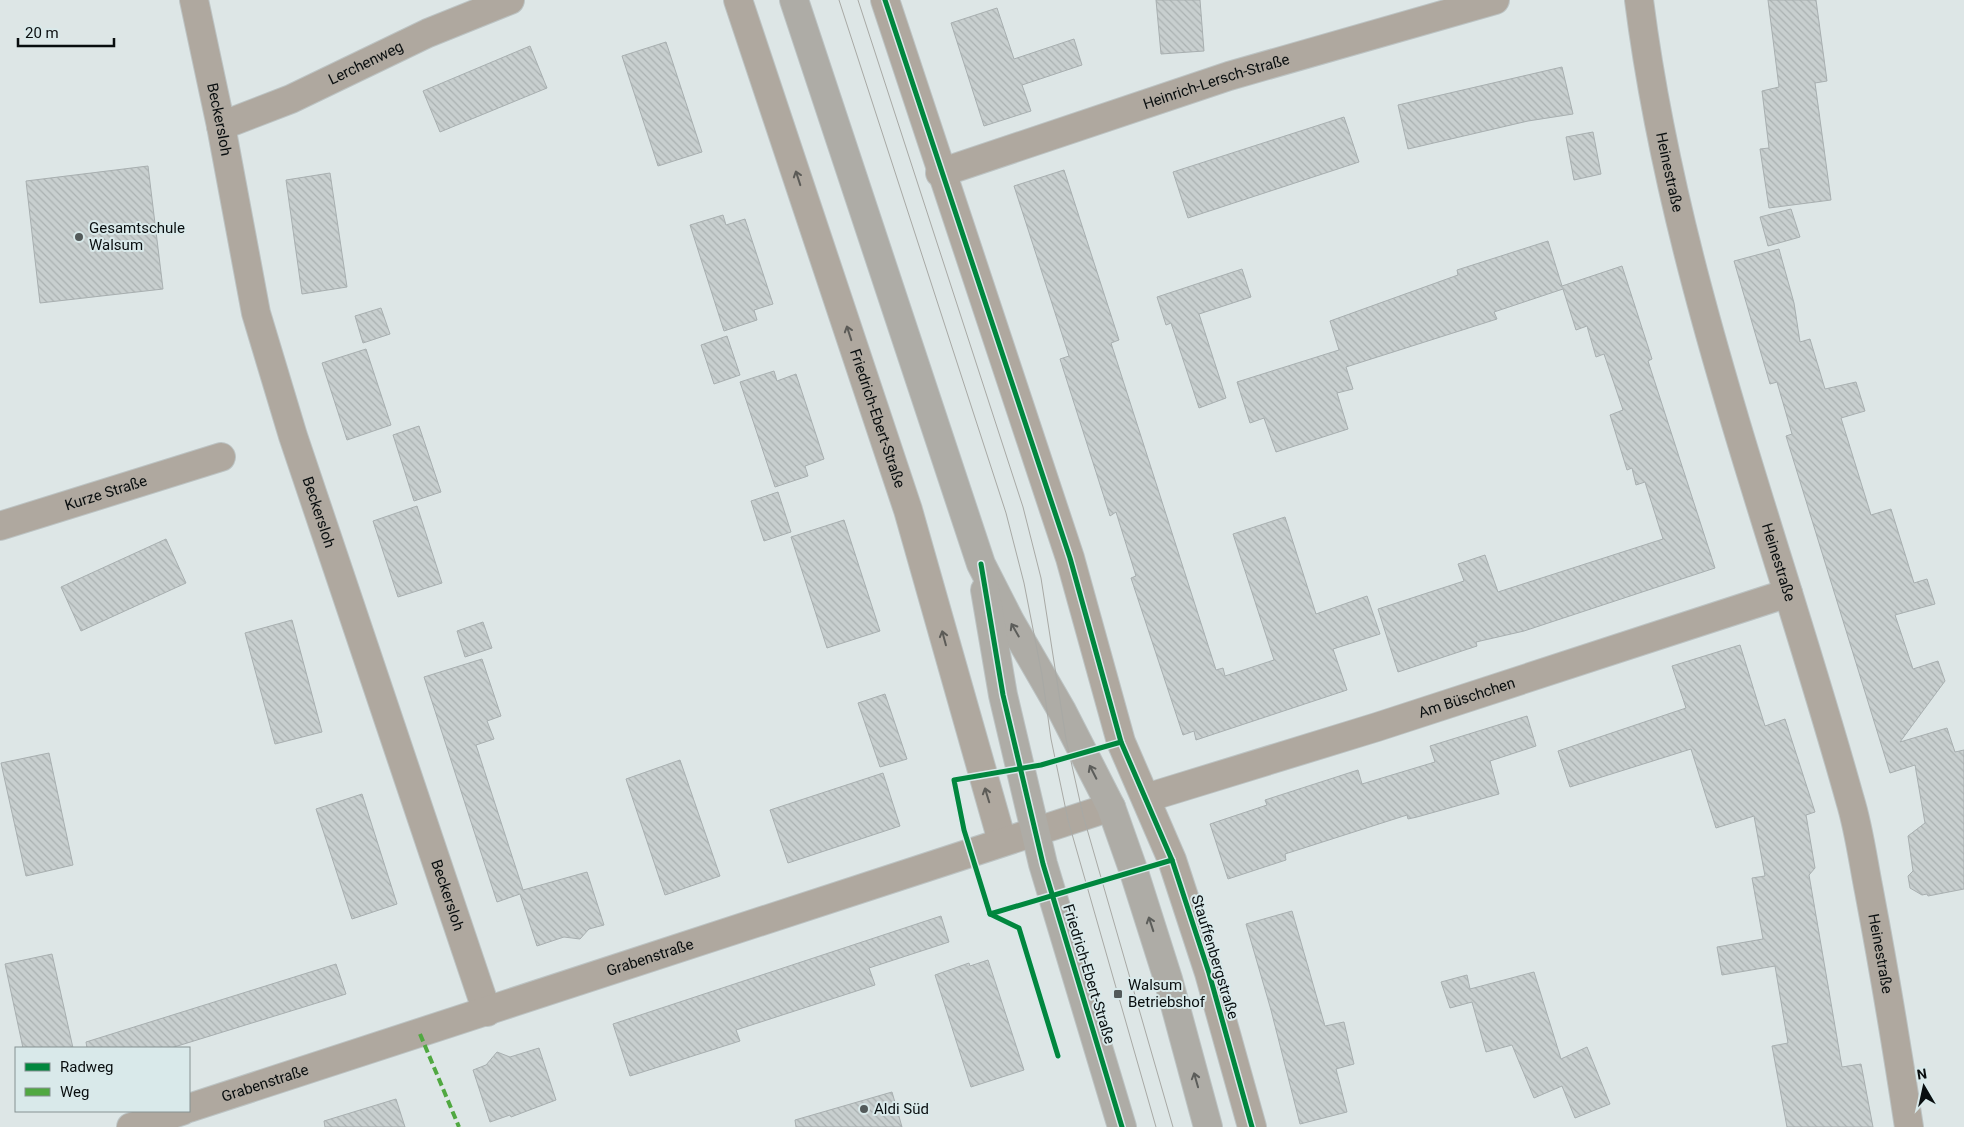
<svg xmlns="http://www.w3.org/2000/svg" width="1964" height="1127" font-family="Roboto,sans-serif">
<style>
.building{fill:url(#building-back-hatch);stroke:#a8afb0}
.lines{fill:none;stroke-linecap:round;stroke-linejoin:round}
.minor-casing{stroke:#bcc3c3;stroke-width:30}
.major-casing{stroke:#bcc3c3;stroke-width:30}
.minor{stroke:#afa89f;stroke-width:28}
.major{stroke:#aeaca6;stroke-width:28}
.tram{stroke:#a8a9a5;stroke-width:1}
.quiet{stroke:#50a841;stroke-width:4;stroke-dasharray:8 4;stroke-linecap:butt}
.cycleway-casing{stroke:#d9e9ea;stroke-width:8}
.cycleway{stroke:#00873e;stroke-width:5}
.oneway{stroke:#5c5b57}
.oneway2{stroke:#5c5d5a}
.poi-dot{fill:#535a5a;stroke:#d9e9ea;stroke-width:2}
.labels{text-anchor:middle;stroke-width:4;stroke-linejoin:round;paint-order:stroke}
.street-label{font-size:15px;fill:#090e0f;stroke:#d9e9ea}
.poi-label{font-size:15px;fill:#090e0f;stroke:#d9e9ea;text-anchor:start}
</style>
<defs>
<pattern id="building-back-hatch" width="6" height="6" patternUnits="userSpaceOnUse" patternTransform="scale(1.25)"><rect width="6" height="6" fill="#c8cfcf"/><path d="M-1 5l2 2M0 0l6 6M5-1l2 2" fill="none" stroke="#aab1b1"/></pattern>
</defs>
<rect width="100%" height="100%" fill="#dde6e6"/>
<g class="building">
<path d="M 1156,0 L 1200,0 L 1204,51 L 1161,54 Z"/>
<path d="M 1768,0 L 1816,0 L 1827,81 L 1815,83 L 1831,200 L 1769,208 L 1760,149 L 1769,148 L 1762,91 L 1779,87 Z"/>
<path d="M 997,8 L 1014,59 L 1074,39 L 1082,65 L 1022,85 L 1031,111 L 984,126 L 951,23 Z"/>
<path d="M 666,42 L 702,152 L 658,166 L 622,56 Z"/>
<path d="M 530,46 L 547,88 L 440,132 L 423,91 Z"/>
<path d="M 1562,67 L 1573,114 L 1528,121 L 1408,149 L 1398,105 Z"/>
<path d="M 1344,117 L 1359,162 L 1188,218 L 1173,172 Z"/>
<path d="M 1593,132 L 1601,174 L 1574,180 L 1566,137 Z"/>
<path d="M 148,166 L 163,289 L 40,303 L 26,181 Z"/>
<path d="M 1064,170 L 1119,340 L 1111,343 L 1216,670 L 1223,668 L 1225,676 L 1274,660 L 1233,534 L 1285,517 L 1316,614 L 1367,596 L 1380,634 L 1333,649 L 1347,690 L 1196,740 L 1194,731 L 1183,735 L 1131,578 L 1136,576 L 1116,512 L 1110,516 L 1060,359 L 1069,356 L 1014,186 Z"/>
<path d="M 330,173 L 347,287 L 302,294 L 286,180 Z"/>
<path d="M 1791,209 L 1800,237 L 1768,246 L 1760,217 Z"/>
<path d="M 723,215 L 726,225 L 745,219 L 773,304 L 754,310 L 757,320 L 724,331 L 690,225 Z"/>
<path d="M 1548,241 L 1562,286 L 1622,266 L 1652,359 L 1648,361 L 1715,568 L 1524,631 L 1476,642 L 1477,646 L 1398,672 L 1378,609 L 1464,581 L 1458,564 L 1485,555 L 1498,592 L 1663,539 L 1645,482 L 1636,485 L 1632,468 L 1627,470 L 1610,415 L 1623,410 L 1604,354 L 1596,357 L 1587,326 L 1576,330 L 1563,289 L 1494,312 L 1497,319 L 1346,367 L 1353,389 L 1337,393 L 1348,429 L 1276,452 L 1264,418 L 1250,423 L 1237,382 L 1339,350 L 1330,321 L 1458,275 L 1457,270 Z"/>
<path d="M 1779,249 L 1794,303 L 1800,342 L 1810,339 L 1825,389 L 1856,382 L 1865,411 L 1841,418 L 1871,515 L 1891,509 L 1914,583 L 1927,579 L 1935,604 L 1895,615 L 1913,669 L 1938,661 L 1945,681 L 1900,742 L 1947,728 L 1955,752 L 1964,750 L 1964,889 L 1928,896 L 1927,894 L 1922,895 L 1910,888 L 1908,876 L 1913,871 L 1908,836 L 1925,823 L 1915,765 L 1890,773 L 1786,436 L 1792,434 L 1777,382 L 1770,384 L 1734,261 Z"/>
<path d="M 1242,269 L 1251,297 L 1199,314 L 1226,398 L 1199,408 L 1171,323 L 1166,325 L 1157,297 Z"/>
<path d="M 381,308 L 390,334 L 363,343 L 355,316 Z"/>
<path d="M 727,336 L 740,375 L 714,384 L 701,345 Z"/>
<path d="M 366,349 L 391,425 L 347,440 L 322,363 Z"/>
<path d="M 774,371 L 777,381 L 796,374 L 824,459 L 805,466 L 808,476 L 775,487 L 740,382 Z"/>
<path d="M 419,426 L 441,492 L 414,501 L 393,435 Z"/>
<path d="M 778,492 L 791,532 L 764,541 L 751,501 Z"/>
<path d="M 417,506 L 442,583 L 398,597 L 373,521 Z"/>
<path d="M 844,520 L 880,631 L 827,648 L 791,537 Z"/>
<path d="M 166,539 L 186,583 L 81,631 L 61,587 Z"/>
<path d="M 292,620 L 322,732 L 275,744 L 245,633 Z"/>
<path d="M 483,622 L 492,648 L 465,657 L 457,631 Z"/>
<path d="M 1740,645 L 1765,726 L 1785,719 L 1815,812 L 1806,815 L 1815,868 L 1809,875 L 1842,1067 L 1861,1064 L 1873,1127 L 1787,1127 L 1772,1046 L 1788,1043 L 1775,966 L 1722,975 L 1717,947 L 1763,939 L 1752,878 L 1765,876 L 1754,816 L 1716,828 L 1691,749 L 1570,787 L 1558,751 L 1686,708 L 1672,666 Z"/>
<path d="M 482,659 L 501,716 L 487,721 L 494,739 L 476,745 L 523,890 L 587,872 L 604,925 L 589,929 L 580,939 L 564,937 L 537,946 L 520,894 L 497,902 L 424,677 Z"/>
<path d="M 885,694 L 907,759 L 880,767 L 858,703 Z"/>
<path d="M 1527,716 L 1536,746 L 1490,761 L 1499,794 L 1417,817 L 1408,819 L 1407,815 L 1285,854 L 1286,860 L 1228,879 L 1210,824 L 1267,805 L 1265,800 L 1358,770 L 1362,784 L 1435,762 L 1430,746 Z"/>
<path d="M 49,753 L 73,865 L 26,876 L 1,763 Z"/>
<path d="M 680,760 L 720,876 L 665,895 L 626,779 Z"/>
<path d="M 883,773 L 900,826 L 788,863 L 770,810 Z"/>
<path d="M 362,794 L 397,904 L 352,919 L 316,809 Z"/>
<path d="M 1292,911 L 1325,1026 L 1344,1022 L 1354,1064 L 1336,1069 L 1347,1112 L 1300,1124 L 1271,1010 L 1246,924 Z"/>
<path d="M 941,916 L 949,942 L 869,968 L 875,985 L 736,1030 L 740,1041 L 630,1076 L 613,1024 Z"/>
<path d="M 52,954 L 73,1048 L 23,1048 L 5,964 Z"/>
<path d="M 988,960 L 1024,1070 L 971,1087 L 935,975 L 969,963 L 970,966 Z"/>
<path d="M 336,964 L 346,994 L 171,1048 L 87,1048 L 86,1042 Z"/>
<path d="M 1534,972 L 1561,1059 L 1587,1047 L 1610,1104 L 1575,1118 L 1562,1086 L 1534,1098 L 1512,1045 L 1486,1052 L 1472,1002 L 1450,1008 L 1441,982 L 1467,975 L 1470,989 Z"/>
<path d="M 539,1048 L 556,1100 L 511,1117 L 510,1115 L 490,1122 L 473,1070 L 486,1065 L 497,1052 L 510,1057 Z"/>
<path d="M 892,1092 L 902,1127 L 796,1127 L 795,1120 Z"/>
<path d="M 396,1099 L 405,1127 L 325,1127 L 324,1121 Z"/>
</g>
<g class="lines">
<defs>
<g id="minor">
<path id="s1" d="M 194,0 L 221,126 L 256,313 L 293,436 L 487,1012"/>
<path id="s2" d="M 738,0 L 908,510 L 1002,841"/>
<path d="M 885,0 L 1070,558 L 1121,742 L 1172,860 L 1209,973 L 1252,1127"/>
<path id="s3" d="M 1639,0 C 1674,275 1776,534 1850,800 C 1859,829 1863,861 1869,891 C 1884,970 1897,1048 1909,1127"/>
<path id="s4" d="M 221,126 L 291,99 L 428,33 L 510,0"/>
<path id="s5" d="M 940,173 L 1229,76 L 1495,0"/>
<path id="s6" d="M 0,526 L 221,457"/>
<path id="s7" d="M 1146,798 L 1377,727 L 1788,593"/>
<path id="s8" d="M 189,1108 L 1111,807"/>
<path d="M 131,1127 L 182,1111"/>
</g>
<g id="major">
<path d="M 794,0 L 981,564 L 1010,621 L 1062,711 L 1111,807 L 1134,872 L 1168,979 L 1208,1127"/>
<path d="M 985,590 L 1003,695 L 1043,864 L 1122,1127"/>
</g>
</defs>
<use href="#minor" class="minor-casing"/>
<use href="#major" class="major-casing"/>
<use href="#minor" class="minor"/>
<use href="#major" class="major"/>
<g class="tram">
<path d="M 839,0 L 1006,513 L 1024,583 L 1042,675 L 1051,739 L 1068,820 L 1156,1127"/>
<path d="M 858,0 L 1023,507 L 1041,578 L 1066,739 L 1083,815 L 1173,1127"/>
</g>
<path class="quiet" d="M 420,1034 L 459,1127"/>
<defs>
<g id="cycleway">
<path d="M 885,0 L 1070,558 L 1121,742 L 1172,860 L 1209,973 L 1252,1127"/>
<path d="M 981,564 L 1003,695 L 1043,864 L 1122,1127"/>
<path d="M 990,914 L 1172,860"/>
<path d="M 1058,1056 L 1019,928 L 990,914 L 964,830 L 954,780 L 1041,765 L 1121,742"/>
</g>
</defs>
<use href="#cycleway" class="cycleway-casing"/>
<use href="#cycleway" class="cycleway"/>
</g>
<defs><path id="oneway-shaft" d="M-6 0H5M1.5-3L5.5 0L1.5 3" fill="none" stroke-width="1.6" stroke-linecap="round" stroke-linejoin="round" transform="scale(1.25)"/></defs>
<g class="oneway">
<use href="#oneway-shaft" transform="translate(798 178) rotate(-108)"/>
<use href="#oneway-shaft" transform="translate(849 333) rotate(-108)"/>
<use href="#oneway-shaft" transform="translate(944 638) rotate(-105)"/>
<use href="#oneway-shaft" transform="translate(987 795) rotate(-107)"/>
</g>
<g class="oneway2">
<use href="#oneway-shaft" transform="translate(1015 630) rotate(-120)"/>
<use href="#oneway-shaft" transform="translate(1093 772) rotate(-117)"/>
<use href="#oneway-shaft" transform="translate(1151 924) rotate(-108)"/>
<use href="#oneway-shaft" transform="translate(1196 1080) rotate(-106)"/>
</g>
<g class="poi-dot">
<circle cx="79" cy="237" r="5"/>
<rect x="1113" y="989" width="10" height="10" rx="2.5"/>
<circle cx="864" cy="1109" r="5"/>
</g>
<g class="labels">
<g class="street-label">
<text dy="5" stroke="none"><textPath href="#s4" startOffset="158">Lerchenweg</textPath></text>
<text dy="5" stroke="none"><textPath href="#s5" startOffset="291">Heinrich-Lersch-Straße</textPath></text>
<text dy="5" stroke="none"><textPath href="#s1" startOffset="122">Beckersloh</textPath></text>
<text dy="5" stroke="none"><textPath href="#s3" startOffset="175">Heinestraße</textPath></text>
<text dy="5" stroke="none"><textPath href="#s2" startOffset="441">Friedrich-Ebert-Straße</textPath></text>
<text dy="5" stroke="none"><textPath href="#s6" startOffset="111">Kurze Straße</textPath></text>
<text dy="5" stroke="none"><textPath href="#s1" startOffset="528">Beckersloh</textPath></text>
<text dy="5" stroke="none"><textPath href="#s3" startOffset="580">Heinestraße</textPath></text>
<text dy="5" stroke="none"><textPath href="#s7" startOffset="336">Am Büschchen</textPath></text>
<text dy="5" stroke="none"><textPath href="#s1" startOffset="932">Beckersloh</textPath></text>
<text dy="5" stroke="none"><textPath href="#s3" startOffset="985">Heinestraße</textPath></text>
<text transform="translate(1215 957) rotate(73)" y="5">Stauffenbergstraße</text>
<text dy="5" stroke="none"><textPath href="#s8" startOffset="485">Grabenstraße</textPath></text>
<text transform="translate(1089 974) rotate(73)" y="5">Friedrich-Ebert-Straße</text>
<text dy="5" stroke="none"><textPath href="#s8" startOffset="80">Grabenstraße</textPath></text>
</g>
<g class="poi-label">
<text x="89" y="233">Gesamtschule<tspan x="89" dy="17">Walsum</tspan></text>
<text x="1128" y="990">Walsum<tspan x="1128" dy="17">Betriebshof</tspan></text>
<text x="874" y="1114">Aldi Süd</text>
</g>
</g>
<rect x="15" y="1047" width="175" height="65" fill="#d9e9ea" stroke="#869192"/>
<rect x="25" y="1063" width="25" height="8" fill="#00873e" stroke="#869192"/>
<text x="60" y="1072" font-size="15" fill="#090e0f">Radweg</text>
<rect x="25" y="1088" width="25" height="8" fill="#50a841" stroke="#869192"/>
<text x="60" y="1097" font-size="15" fill="#090e0f">Weg</text>
<g transform="translate(1924 1087) rotate(351)" stroke="#d9e9ea" stroke-width="4" paint-order="stroke">
<path d="M0-4L9 19L0 12L-9 19Z" fill="#090e0f"/>
<text y="-8" font-size="14" font-weight="bold" text-anchor="middle" fill="#090e0f">N</text>
</g>
<path d="M18 38v8h96v-8" fill="none" stroke="#090e0f" stroke-width="2.5"/>
<text x="25" y="38" font-size="15" fill="#090e0f" stroke="#d9e9ea" stroke-width="4" paint-order="stroke">20 m</text>
</svg>
